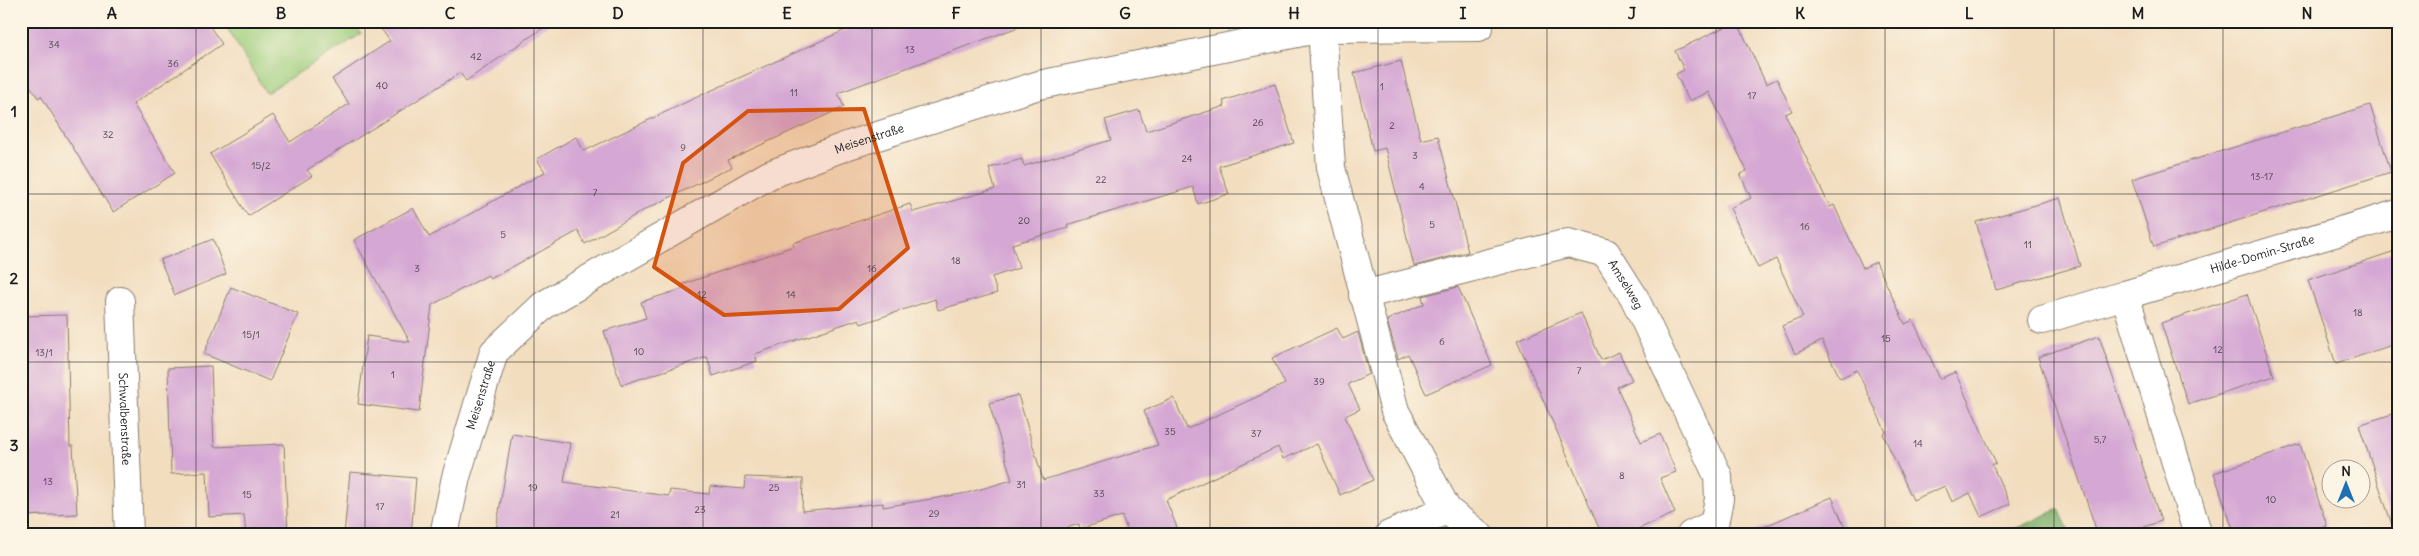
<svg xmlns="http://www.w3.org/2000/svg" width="2419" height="556" font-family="Delius,sans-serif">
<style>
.green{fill:#9dcd7c;stroke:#5c744c}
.forest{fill:#7eb06c;stroke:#4d6644}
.building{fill:#d5a7d4}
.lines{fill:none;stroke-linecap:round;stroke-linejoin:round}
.minor-casing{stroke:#877c6e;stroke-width:30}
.minor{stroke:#fff;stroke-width:28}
.marked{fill:#d4530e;fill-opacity:0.2;stroke:#d4530e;stroke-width:4;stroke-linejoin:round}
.grid{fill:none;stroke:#1c1c1c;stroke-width:1;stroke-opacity:0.55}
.labels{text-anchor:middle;stroke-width:4;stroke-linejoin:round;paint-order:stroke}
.number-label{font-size:10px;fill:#4a3f4a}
.street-label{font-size:12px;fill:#1c1c1c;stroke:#fcf5e5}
.neatline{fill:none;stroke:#1c1c1c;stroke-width:2}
.grid-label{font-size:16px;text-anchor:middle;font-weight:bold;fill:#1c1c1c}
</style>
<rect width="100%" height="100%" fill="#fcf5e5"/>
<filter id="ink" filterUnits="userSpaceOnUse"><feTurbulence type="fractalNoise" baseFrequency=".02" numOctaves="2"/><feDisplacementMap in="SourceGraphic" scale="10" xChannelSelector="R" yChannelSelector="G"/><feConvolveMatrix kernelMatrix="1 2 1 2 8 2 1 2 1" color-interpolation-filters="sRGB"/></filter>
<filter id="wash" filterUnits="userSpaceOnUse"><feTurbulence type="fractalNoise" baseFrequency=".0096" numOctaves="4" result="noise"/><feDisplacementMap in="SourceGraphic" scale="20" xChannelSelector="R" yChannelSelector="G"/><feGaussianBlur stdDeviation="1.12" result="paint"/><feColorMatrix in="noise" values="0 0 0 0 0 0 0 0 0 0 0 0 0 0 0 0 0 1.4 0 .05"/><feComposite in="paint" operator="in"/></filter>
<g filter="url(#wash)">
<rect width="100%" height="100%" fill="#f2ddbf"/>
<path class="green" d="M 223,21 L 353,21 L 361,34 L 266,93 Z"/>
<path class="forest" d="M 2059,509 L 2071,535 L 2001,535 Z"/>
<g id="blocks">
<g class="building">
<path d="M 32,21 L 206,21 L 222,44 L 133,104 L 175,173 L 113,212 L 41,96 L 38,98 L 21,72 L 21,28 Z"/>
<path d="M 375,21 L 553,21 L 466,81 L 460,73 L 307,170 L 312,176 L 248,216 L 210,154 L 273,115 L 290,142 L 349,104 L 332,79 L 390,41 Z"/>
<path d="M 865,21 L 1024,21 L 1024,25 L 838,93 L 844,107 L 728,160 L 732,167 L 646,209 L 585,244 L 578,231 L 490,279 L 488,275 L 432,305 L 419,412 L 358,404 L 367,336 L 410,342 L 354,240 L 413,208 L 429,237 L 545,172 L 537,159 L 576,137 L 584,151 L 697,97 Z"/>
<path d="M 1737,21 L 1766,84 L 1777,79 L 1792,111 L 1785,114 L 1830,207 L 1834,205 L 1863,268 L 1876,262 L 1905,324 L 1913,320 L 1940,379 L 1955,372 L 1996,463 L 1992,465 L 2010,504 L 1981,517 L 1970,493 L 1952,502 L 1945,486 L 1913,500 L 1883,434 L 1886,432 L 1857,370 L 1840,378 L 1822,341 L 1795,354 L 1782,326 L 1803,317 L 1776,259 L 1758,268 L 1730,208 L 1751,198 L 1740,174 L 1747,171 L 1709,92 L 1689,101 L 1676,74 L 1684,70 L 1675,51 Z"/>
<path d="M 1401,61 L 1421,140 L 1438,136 L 1468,252 L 1414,266 L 1385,148 L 1373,151 L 1354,73 Z"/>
<path d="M 1275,84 L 1294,143 L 1219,166 L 1229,194 L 1198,204 L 1193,187 L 1067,225 L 1068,228 L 1012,244 L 1019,268 L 992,277 L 997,293 L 938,310 L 935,299 L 861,324 L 859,319 L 755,354 L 757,361 L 713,376 L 707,357 L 621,385 L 604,331 L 646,318 L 641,302 L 682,289 L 681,285 L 794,246 L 793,243 L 910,204 L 913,212 L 995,189 L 989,168 L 1022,159 L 1024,166 L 1111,140 L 1105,120 L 1139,110 L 1146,131 L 1225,106 L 1223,101 Z"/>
<path d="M 2370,105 L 2391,172 L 2154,247 L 2132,179 Z"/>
<path d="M 2060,198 L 2080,266 L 1996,290 L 1976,222 Z"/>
<path d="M 213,239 L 226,274 L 175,295 L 160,260 Z"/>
<path d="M 2398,250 L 2398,343 L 2336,364 L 2308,280 Z"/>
<path d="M 231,287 L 298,314 L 270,381 L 204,354 Z"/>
<path d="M 1458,287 L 1492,365 L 1426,394 L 1408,354 L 1398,359 L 1387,320 L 1424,304 L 1422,296 Z"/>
<path d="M 2247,294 L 2274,376 L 2188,404 L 2161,323 Z"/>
<path d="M 1581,313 L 1601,360 L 1619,352 L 1632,380 L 1617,387 L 1641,442 L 1660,434 L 1676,472 L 1660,478 L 1675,513 L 1624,535 L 1602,535 L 1517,340 Z"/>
<path d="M 67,315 L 70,446 L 73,446 L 77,514 L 21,516 L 21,316 Z"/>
<path d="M 1337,328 L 1343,339 L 1358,332 L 1369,374 L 1348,384 L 1360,409 L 1345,416 L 1373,480 L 1340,495 L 1317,444 L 1283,459 L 1278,447 L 1166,500 L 1180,535 L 1129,535 L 1122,516 L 1080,529 L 1079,524 L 1043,535 L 527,535 L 496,530 L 512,434 L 570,443 L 564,482 L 669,496 L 670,490 L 709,494 L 710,486 L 744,489 L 745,477 L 803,479 L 802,511 L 883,503 L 883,507 L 967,493 L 1012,480 L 989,403 L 1018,395 L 1043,480 L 1158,445 L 1144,411 L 1174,398 L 1187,429 L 1285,384 L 1272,358 Z"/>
<path d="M 2099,336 L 2161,521 L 2121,535 L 2098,535 L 2038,357 Z"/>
<path d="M 211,366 L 214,447 L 284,444 L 288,535 L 246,535 L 244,515 L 209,517 L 207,472 L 171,474 L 168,368 Z"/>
<path d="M 2398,412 L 2398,524 L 2392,525 L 2359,425 Z"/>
<path d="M 2300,444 L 2327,526 L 2300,535 L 2235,535 L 2214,473 Z"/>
<path d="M 350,472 L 416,478 L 411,535 L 344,535 Z"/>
<path d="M 1832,497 L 1848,535 L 1745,535 Z"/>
</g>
</g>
</g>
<g filter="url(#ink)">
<use href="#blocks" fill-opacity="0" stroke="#877c6e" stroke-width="1"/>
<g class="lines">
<defs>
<g id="minor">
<path d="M 1322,28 L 1331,168 L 1395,411 L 1447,510 L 1479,535"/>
<path id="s1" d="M 1363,295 L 1568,243 L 1606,253 L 1634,297 L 1718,476 L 1719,499 L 1714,524 L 1691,535"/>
<path id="s2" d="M 120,301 L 129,535"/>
<path d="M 2042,320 L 2125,295"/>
<path id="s3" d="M 444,535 L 456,477 L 494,352 L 544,305 L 769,175 L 849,145 L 1039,85 L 1322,28 L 1479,27"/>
<path d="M 1389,535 L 1447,510"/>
<path id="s4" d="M 2198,535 L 2125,295 L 2398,214"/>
</g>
</defs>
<use href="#minor" class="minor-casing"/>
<use href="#minor" class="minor"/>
</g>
</g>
<path class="marked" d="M 864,109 L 908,248 L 839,309 L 724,315 L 654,267 L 683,163 L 748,111 Z"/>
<path class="grid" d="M 196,21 L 196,535M 365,21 L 365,535M 534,21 L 534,535M 703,21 L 703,535M 872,21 L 872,535M 1041,21 L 1041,535M 1210,21 L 1210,535M 1378,21 L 1378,535M 1547,21 L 1547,535M 1716,21 L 1716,535M 1885,21 L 1885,535M 2054,21 L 2054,535M 2223,21 L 2223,535M 21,194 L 2398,194M 21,362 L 2398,362"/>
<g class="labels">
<g class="number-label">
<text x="54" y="48">34</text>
<text x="910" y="53">13</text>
<text x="476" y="60">42</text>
<text x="173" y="67">36</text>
<text x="382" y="89">40</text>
<text x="1382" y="90">1</text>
<text x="794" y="96">11</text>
<text x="1752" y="99">17</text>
<text x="1258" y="126">26</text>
<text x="1392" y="129">2</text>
<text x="108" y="138">32</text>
<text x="683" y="151">9</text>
<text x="1415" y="159">3</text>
<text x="1187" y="162">24</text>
<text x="261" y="169">15/2</text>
<text x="2262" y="180">13-17</text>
<text x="1101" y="183">22</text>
<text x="1422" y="190">4</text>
<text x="595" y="196">7</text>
<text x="1024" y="224">20</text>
<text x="1432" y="228">5</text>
<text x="1805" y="230">16</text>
<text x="503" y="238">5</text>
<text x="2028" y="248">11</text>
<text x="956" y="264">18</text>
<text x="417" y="272">3</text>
<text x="872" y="272">16</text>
<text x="702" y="298">12</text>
<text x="791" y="298">14</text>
<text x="2358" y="316">18</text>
<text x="251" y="338">15/1</text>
<text x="1886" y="342">15</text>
<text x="1442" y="345">6</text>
<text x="2218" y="353">12</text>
<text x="639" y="355">10</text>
<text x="44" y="356">13/1</text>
<text x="1579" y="374">7</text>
<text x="393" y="378">1</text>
<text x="1319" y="385">39</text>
<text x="1170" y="435">35</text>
<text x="1256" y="437">37</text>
<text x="2100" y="443">5,7</text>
<text x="1918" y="447">14</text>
<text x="1622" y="479">8</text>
<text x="48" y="485">13</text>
<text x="1021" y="488">31</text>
<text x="533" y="491">19</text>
<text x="774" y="491">25</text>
<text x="1099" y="497">33</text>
<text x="247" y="498">15</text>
<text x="2271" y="503">10</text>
<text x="380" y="510">17</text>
<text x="700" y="513">23</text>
<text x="934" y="517">29</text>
<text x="615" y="518">21</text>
</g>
<g class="street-label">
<text dy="4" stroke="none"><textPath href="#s3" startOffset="625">Meisenstraße</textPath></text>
<text dy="4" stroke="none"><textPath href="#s4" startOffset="394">Hilde-Domin-Straße</textPath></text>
<text dy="4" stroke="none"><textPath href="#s1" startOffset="288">Amselweg</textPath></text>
<text dy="4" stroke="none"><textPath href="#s3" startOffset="145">Meisenstraße</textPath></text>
<text dy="4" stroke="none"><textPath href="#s2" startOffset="118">Schwalbenstraße</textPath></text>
</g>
</g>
<rect width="2419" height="556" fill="none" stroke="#fcf5e5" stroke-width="55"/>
<g transform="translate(2346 484)"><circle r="24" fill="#fcf5e5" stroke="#a29e95"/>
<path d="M0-4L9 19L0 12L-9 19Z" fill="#1f6fb2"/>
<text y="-8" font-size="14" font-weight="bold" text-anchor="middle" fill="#1c1c1c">N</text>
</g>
<rect x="28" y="28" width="2364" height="500" class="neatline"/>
<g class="grid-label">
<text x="112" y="19">A</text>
<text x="281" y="19">B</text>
<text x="450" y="19">C</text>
<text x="618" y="19">D</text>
<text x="787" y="19">E</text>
<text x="956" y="19">F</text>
<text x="1125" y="19">G</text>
<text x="1294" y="19">H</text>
<text x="1463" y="19">I</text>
<text x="1632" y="19">J</text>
<text x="1800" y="19">K</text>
<text x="1969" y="19">L</text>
<text x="2138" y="19">M</text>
<text x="2307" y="19">N</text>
<text x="14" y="117">1</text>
<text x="14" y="284">2</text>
<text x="14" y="451">3</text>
</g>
</svg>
